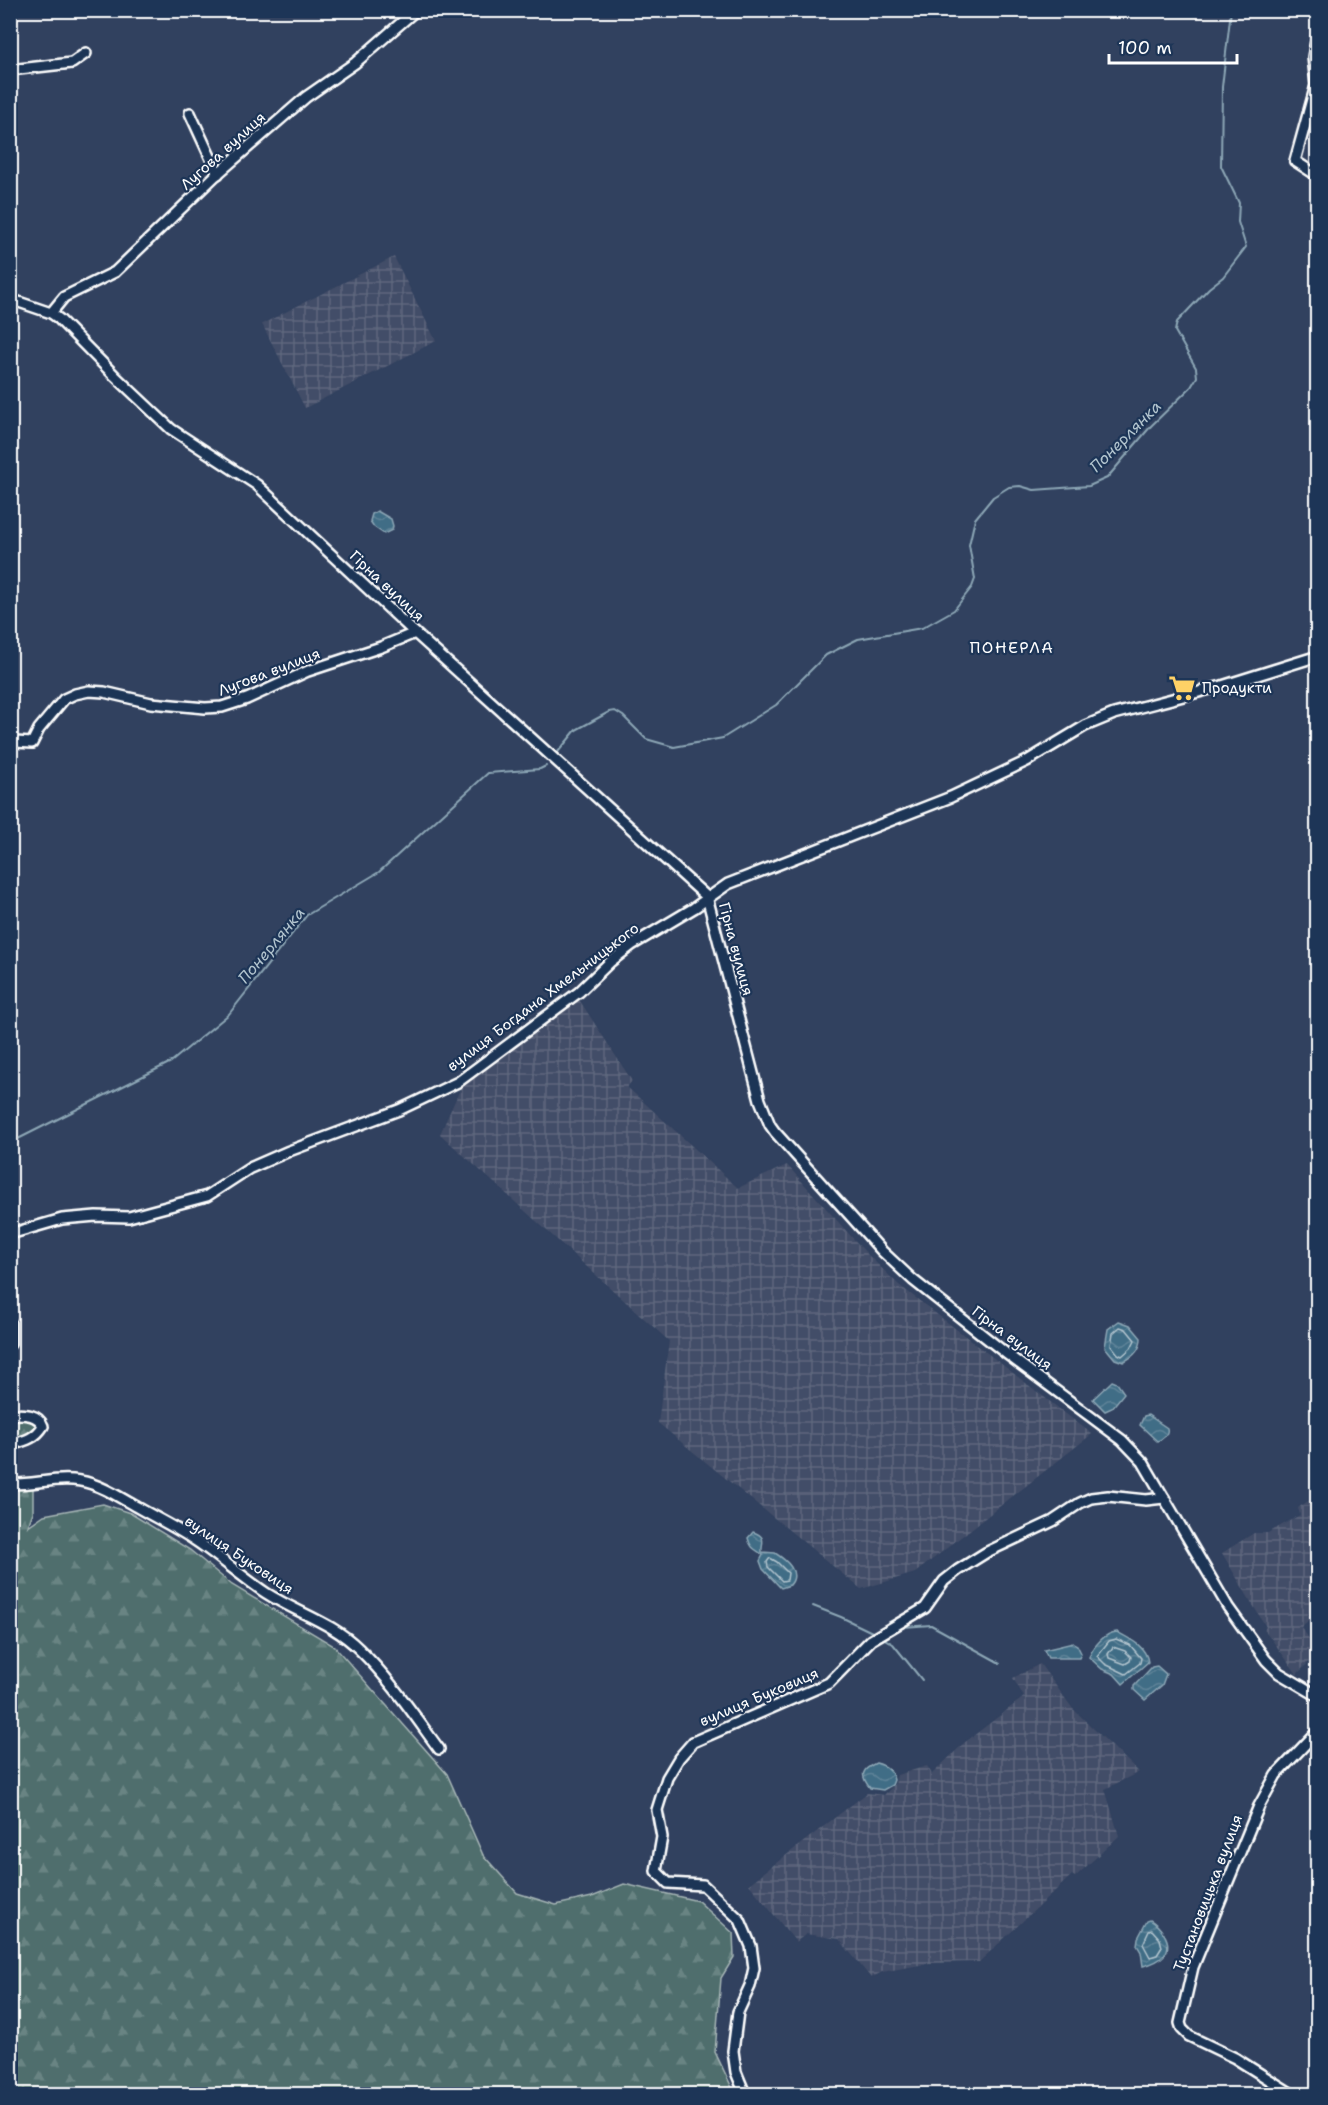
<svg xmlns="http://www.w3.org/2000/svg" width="1328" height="2105" font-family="'Shantell Sans',sans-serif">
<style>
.industrial{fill:url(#industrial-grid)}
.forest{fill:url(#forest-firs);stroke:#a7b6b6;stroke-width:1.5}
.water{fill:url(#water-waves);stroke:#8da7b6;stroke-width:1.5}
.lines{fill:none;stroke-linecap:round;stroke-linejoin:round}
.shore{stroke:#b3c5cf;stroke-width:1.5}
.stream{stroke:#8da7b6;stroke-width:2}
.street-casing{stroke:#fff;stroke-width:14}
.street{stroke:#1d3557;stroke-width:9}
.labels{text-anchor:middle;stroke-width:4.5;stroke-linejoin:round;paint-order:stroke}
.street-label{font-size:15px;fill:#fff;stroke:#1d3557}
.poi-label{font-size:15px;fill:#fff;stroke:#1d3557;text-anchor:start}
.water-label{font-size:16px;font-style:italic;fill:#b3c5cf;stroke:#1d3557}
.neighbourhood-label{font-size:16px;letter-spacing:1.5px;fill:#fff;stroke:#1d3557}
</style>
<defs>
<pattern id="industrial-grid" width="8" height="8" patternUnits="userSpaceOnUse" patternTransform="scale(1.5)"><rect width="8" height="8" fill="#434d67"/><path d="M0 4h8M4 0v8" fill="none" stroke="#5f687e"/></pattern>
<pattern id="forest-firs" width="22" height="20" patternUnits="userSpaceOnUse" patternTransform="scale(1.5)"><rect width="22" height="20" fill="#4f6e6d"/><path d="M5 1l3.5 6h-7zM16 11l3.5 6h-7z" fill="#698483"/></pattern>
<pattern id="water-waves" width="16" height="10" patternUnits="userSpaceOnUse" patternTransform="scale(1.5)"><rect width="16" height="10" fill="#416d86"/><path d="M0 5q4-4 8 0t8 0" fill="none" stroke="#5e8398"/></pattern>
</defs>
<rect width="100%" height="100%" fill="#31415f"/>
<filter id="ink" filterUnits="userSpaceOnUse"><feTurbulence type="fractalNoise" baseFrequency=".0167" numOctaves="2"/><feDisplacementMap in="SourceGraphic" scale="12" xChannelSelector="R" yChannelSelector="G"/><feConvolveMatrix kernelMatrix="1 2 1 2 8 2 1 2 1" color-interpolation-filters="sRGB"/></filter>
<g filter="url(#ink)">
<g class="industrial">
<path d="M 394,257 L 436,341 L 305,408 L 262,324 Z"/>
<path d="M 578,998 L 632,1081 L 627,1087 L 738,1188 L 787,1165 L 868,1255 L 899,1285 L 1092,1434 L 915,1573 L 861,1589 L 658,1423 L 669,1341 L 440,1134 L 463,1083 Z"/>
<path d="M 1317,1495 L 1317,1604 L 1307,1614 L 1311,1618 L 1301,1627 L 1317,1650 L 1317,1654 L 1297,1674 L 1264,1629 L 1266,1627 L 1222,1553 L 1254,1533 L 1268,1533 L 1300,1515 L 1298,1508 Z"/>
<path d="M 1040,1664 L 1073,1709 L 1139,1772 L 1105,1789 L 1119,1836 L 1075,1877 L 1072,1875 L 979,1962 L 931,1963 L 882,1972 L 871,1978 L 839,1939 L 806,1934 L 796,1942 L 749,1884 L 867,1793 L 884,1795 L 895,1784 L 897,1775 L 927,1766 L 932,1774 L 964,1743 L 1024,1697 L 1013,1678 Z"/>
</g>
<g class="forest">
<path d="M 11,1418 L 30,1419 L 37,1423 L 36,1431 L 11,1442 Z"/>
<path d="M 33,1485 L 33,1512 L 28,1526 L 44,1515 L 103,1504 L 130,1513 L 190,1550 L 232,1585 L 334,1646 L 447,1774 L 483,1855 L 517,1893 L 556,1905 L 592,1897 L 624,1884 L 698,1901 L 733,1933 L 734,1957 L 721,1978 L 715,2052 L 735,2094 L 11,2094 L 10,1486 Z"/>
</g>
<g class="water">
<path d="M 377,511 L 391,519 L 393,526 L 392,530 L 384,534 L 374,527 L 370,521 L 372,514 Z"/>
<path d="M 1119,1321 L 1130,1325 L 1141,1338 C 1141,1349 1133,1357 1123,1362 L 1115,1359 L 1105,1347 L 1108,1329 Z"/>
<path d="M 1112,1381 L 1117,1383 L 1124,1393 L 1112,1408 L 1105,1411 L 1093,1399 Z"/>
<path d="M 1148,1415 L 1167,1428 C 1169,1434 1162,1440 1157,1441 L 1140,1425 L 1144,1416 Z"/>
<path d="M 753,1532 C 768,1537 761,1543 762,1552 L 775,1553 C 786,1560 801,1572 790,1585 L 781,1588 L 779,1586 L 763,1569 L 760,1561 L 763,1555 C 756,1549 751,1550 748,1538 Z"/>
<path d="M 1117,1632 C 1130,1639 1146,1646 1148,1662 L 1123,1684 L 1114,1674 L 1102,1669 L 1089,1657 C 1094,1646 1104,1633 1117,1632 Z"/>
<path d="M 1073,1643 L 1077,1645 L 1081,1653 L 1079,1658 L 1048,1658 L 1044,1650 Z"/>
<path d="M 1157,1666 L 1166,1674 L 1162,1685 L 1145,1700 L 1134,1690 L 1134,1686 L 1152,1667 Z"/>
<path d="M 876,1763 C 885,1765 892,1770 894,1780 L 892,1785 L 883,1790 L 870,1788 C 860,1775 861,1770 876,1763 Z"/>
<path d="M 1150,1920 C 1156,1923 1160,1928 1164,1934 C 1175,1952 1160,1962 1143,1966 L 1141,1952 L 1137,1945 L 1138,1938 L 1147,1921 Z"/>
</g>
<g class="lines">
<g class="shore">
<path d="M 1120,1327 L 1126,1329 L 1135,1340 L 1131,1348 L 1122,1356 L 1118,1354 L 1111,1345 L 1113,1333 Z"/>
<path d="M 770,1558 L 777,1562 L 788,1573 L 787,1580 L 782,1581 L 768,1567 L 767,1562 Z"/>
<path d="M 1116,1639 L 1130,1645 L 1141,1658 L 1140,1663 L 1126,1674 L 1105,1664 L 1097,1656 L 1109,1641 Z"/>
<path d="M 1113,1647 L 1125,1651 L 1131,1657 L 1130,1661 L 1125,1664 L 1109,1658 L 1108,1654 Z"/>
<path d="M 1152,1930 L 1160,1939 L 1162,1947 L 1157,1955 L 1150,1957 L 1143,1944 L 1149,1931 Z"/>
</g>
<g class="stream">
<path d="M 558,752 L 576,730 L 609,712 L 615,711 L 623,716 L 646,739 L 674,747 L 723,738 L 776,705 L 826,655 L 858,639 L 922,628 L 954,610 L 972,587 L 975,579 L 969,545 L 975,519 L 993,497 L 1009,487 L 1020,486 L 1034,490 L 1089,486 L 1107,478 L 1151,426 L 1191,387 L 1197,377 L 1196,368 L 1175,331 L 1177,322 L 1209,288 L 1223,277 L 1246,247 L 1238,222 L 1239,203 L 1221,166 L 1222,87 L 1231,10"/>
<path d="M 10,1143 L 171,1062 L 229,1014 L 307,915 L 379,872 L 488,773 L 540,769 L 546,766"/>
<path d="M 813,1606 L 841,1617 L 872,1632"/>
<path d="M 892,1633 L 903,1627 L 931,1625 L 1000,1663"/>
<path d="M 883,1638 L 893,1644 L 922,1680"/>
</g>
<defs>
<g id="street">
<path d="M 1318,30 L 1313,57 L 1316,85 L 1295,161 L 1318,176"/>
<path d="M 10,70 L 72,63 L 86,53"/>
<path d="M 190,113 L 218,174"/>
<path d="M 10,299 L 51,313 L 59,319 L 115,376 L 171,429 L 257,485 L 415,633 L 707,897 L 760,1100 L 770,1125 L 775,1132 L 882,1251 L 913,1280 L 1008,1355 L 1122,1440 L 1143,1462 L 1228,1607 L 1266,1660 L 1279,1673 L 1318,1696"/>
<path d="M 51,313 L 64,297 L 115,272 L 215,176 L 306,97 L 355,63 L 416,10"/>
<path d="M 10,746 L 15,742 L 32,743 L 39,729 L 64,699 L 75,694 L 89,691 L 104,692 L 151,703 L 205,708 L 222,707 L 247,699 L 308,671 L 381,647 L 415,633"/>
<path d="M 10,1234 L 62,1219 L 96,1216 L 129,1217 L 207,1196 L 250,1168 L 289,1151 L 399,1110 L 458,1082 L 579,992 L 610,962 L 632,945 L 694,908 L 728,884 L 951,797 L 1027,761 L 1085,726 L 1114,714 L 1222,686 L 1318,656"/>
<path d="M 10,1322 L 10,1344"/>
<path d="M 10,1414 C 23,1414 38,1413 43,1426 C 35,1439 24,1441 10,1445"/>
<path d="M 10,1484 C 38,1485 64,1474 92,1484 C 108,1489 122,1499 137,1507 C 156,1518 177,1528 196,1541 C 220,1557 242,1577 266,1593 C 297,1613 332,1622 359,1649 C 390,1679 414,1715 439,1749"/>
<path d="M 745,2094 L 736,2072 L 733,2051 L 738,2012 L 750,1986 L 754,1968 L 751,1946 L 740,1920 L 703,1885 L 668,1883 L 656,1871 L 662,1837 L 657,1810 L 667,1778 L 679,1758 L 693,1742 L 829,1683 L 871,1640 L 925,1608 L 944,1581 L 958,1570 L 987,1552 L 1053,1521 L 1080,1503 L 1091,1498 L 1108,1496 L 1146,1500 L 1164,1498"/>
<path d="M 1292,2094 L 1235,2058 L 1189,2036 L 1182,2029 L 1180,2023 L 1193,1967 L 1259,1806 L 1276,1775 L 1318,1731"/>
</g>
</defs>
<use href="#street" class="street-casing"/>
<use href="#street" class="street"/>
</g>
</g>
<defs>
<symbol id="supermarket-bare" viewBox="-9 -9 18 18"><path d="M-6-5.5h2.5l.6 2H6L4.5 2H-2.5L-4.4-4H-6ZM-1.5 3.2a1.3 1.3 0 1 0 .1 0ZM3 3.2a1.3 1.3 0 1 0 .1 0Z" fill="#ffd166" stroke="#1d3557" stroke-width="2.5" paint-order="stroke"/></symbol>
</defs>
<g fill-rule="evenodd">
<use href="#supermarket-bare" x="1163" y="669" width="38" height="38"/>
</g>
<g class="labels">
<g class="street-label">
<text transform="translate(223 151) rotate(-42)" y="5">Лугова вулиця</text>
<text transform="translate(387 586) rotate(43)" y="5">Гірна вулиця</text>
<text transform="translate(269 672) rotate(-21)" y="5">Лугова вулиця</text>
<text transform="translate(736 949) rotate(75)" y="5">Гірна вулиця</text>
<text transform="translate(543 997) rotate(-37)" y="5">вулиця Богдана Хмельницького</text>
<text transform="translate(1012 1338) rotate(37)" y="5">Гірна вулиця</text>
<text transform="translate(239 1555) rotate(34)" y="5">вулиця Буковиця</text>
<text transform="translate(759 1697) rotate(-23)" y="5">вулиця Буковиця</text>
<text transform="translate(1208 1893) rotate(-69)" y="5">Тустановицька вулиця</text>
</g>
<g class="poi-label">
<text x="1202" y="693">Продукти</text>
</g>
<g class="water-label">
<text transform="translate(1125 436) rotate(-45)" y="6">Понерлянка</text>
<text transform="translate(271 945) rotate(-50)" y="6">Понерлянка</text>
</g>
<g class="neighbourhood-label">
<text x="1012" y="653">ПОНЕРЛА</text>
</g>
</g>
<rect width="1328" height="2105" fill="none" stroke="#1d3557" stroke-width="36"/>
<rect x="18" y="18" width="1292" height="2069" fill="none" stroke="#fff" stroke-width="2" filter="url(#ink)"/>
<path d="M1109 54v9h128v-9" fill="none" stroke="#ffffff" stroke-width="3"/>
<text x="1118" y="54" font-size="18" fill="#ffffff" stroke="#1d3557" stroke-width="4.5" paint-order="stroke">100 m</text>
</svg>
